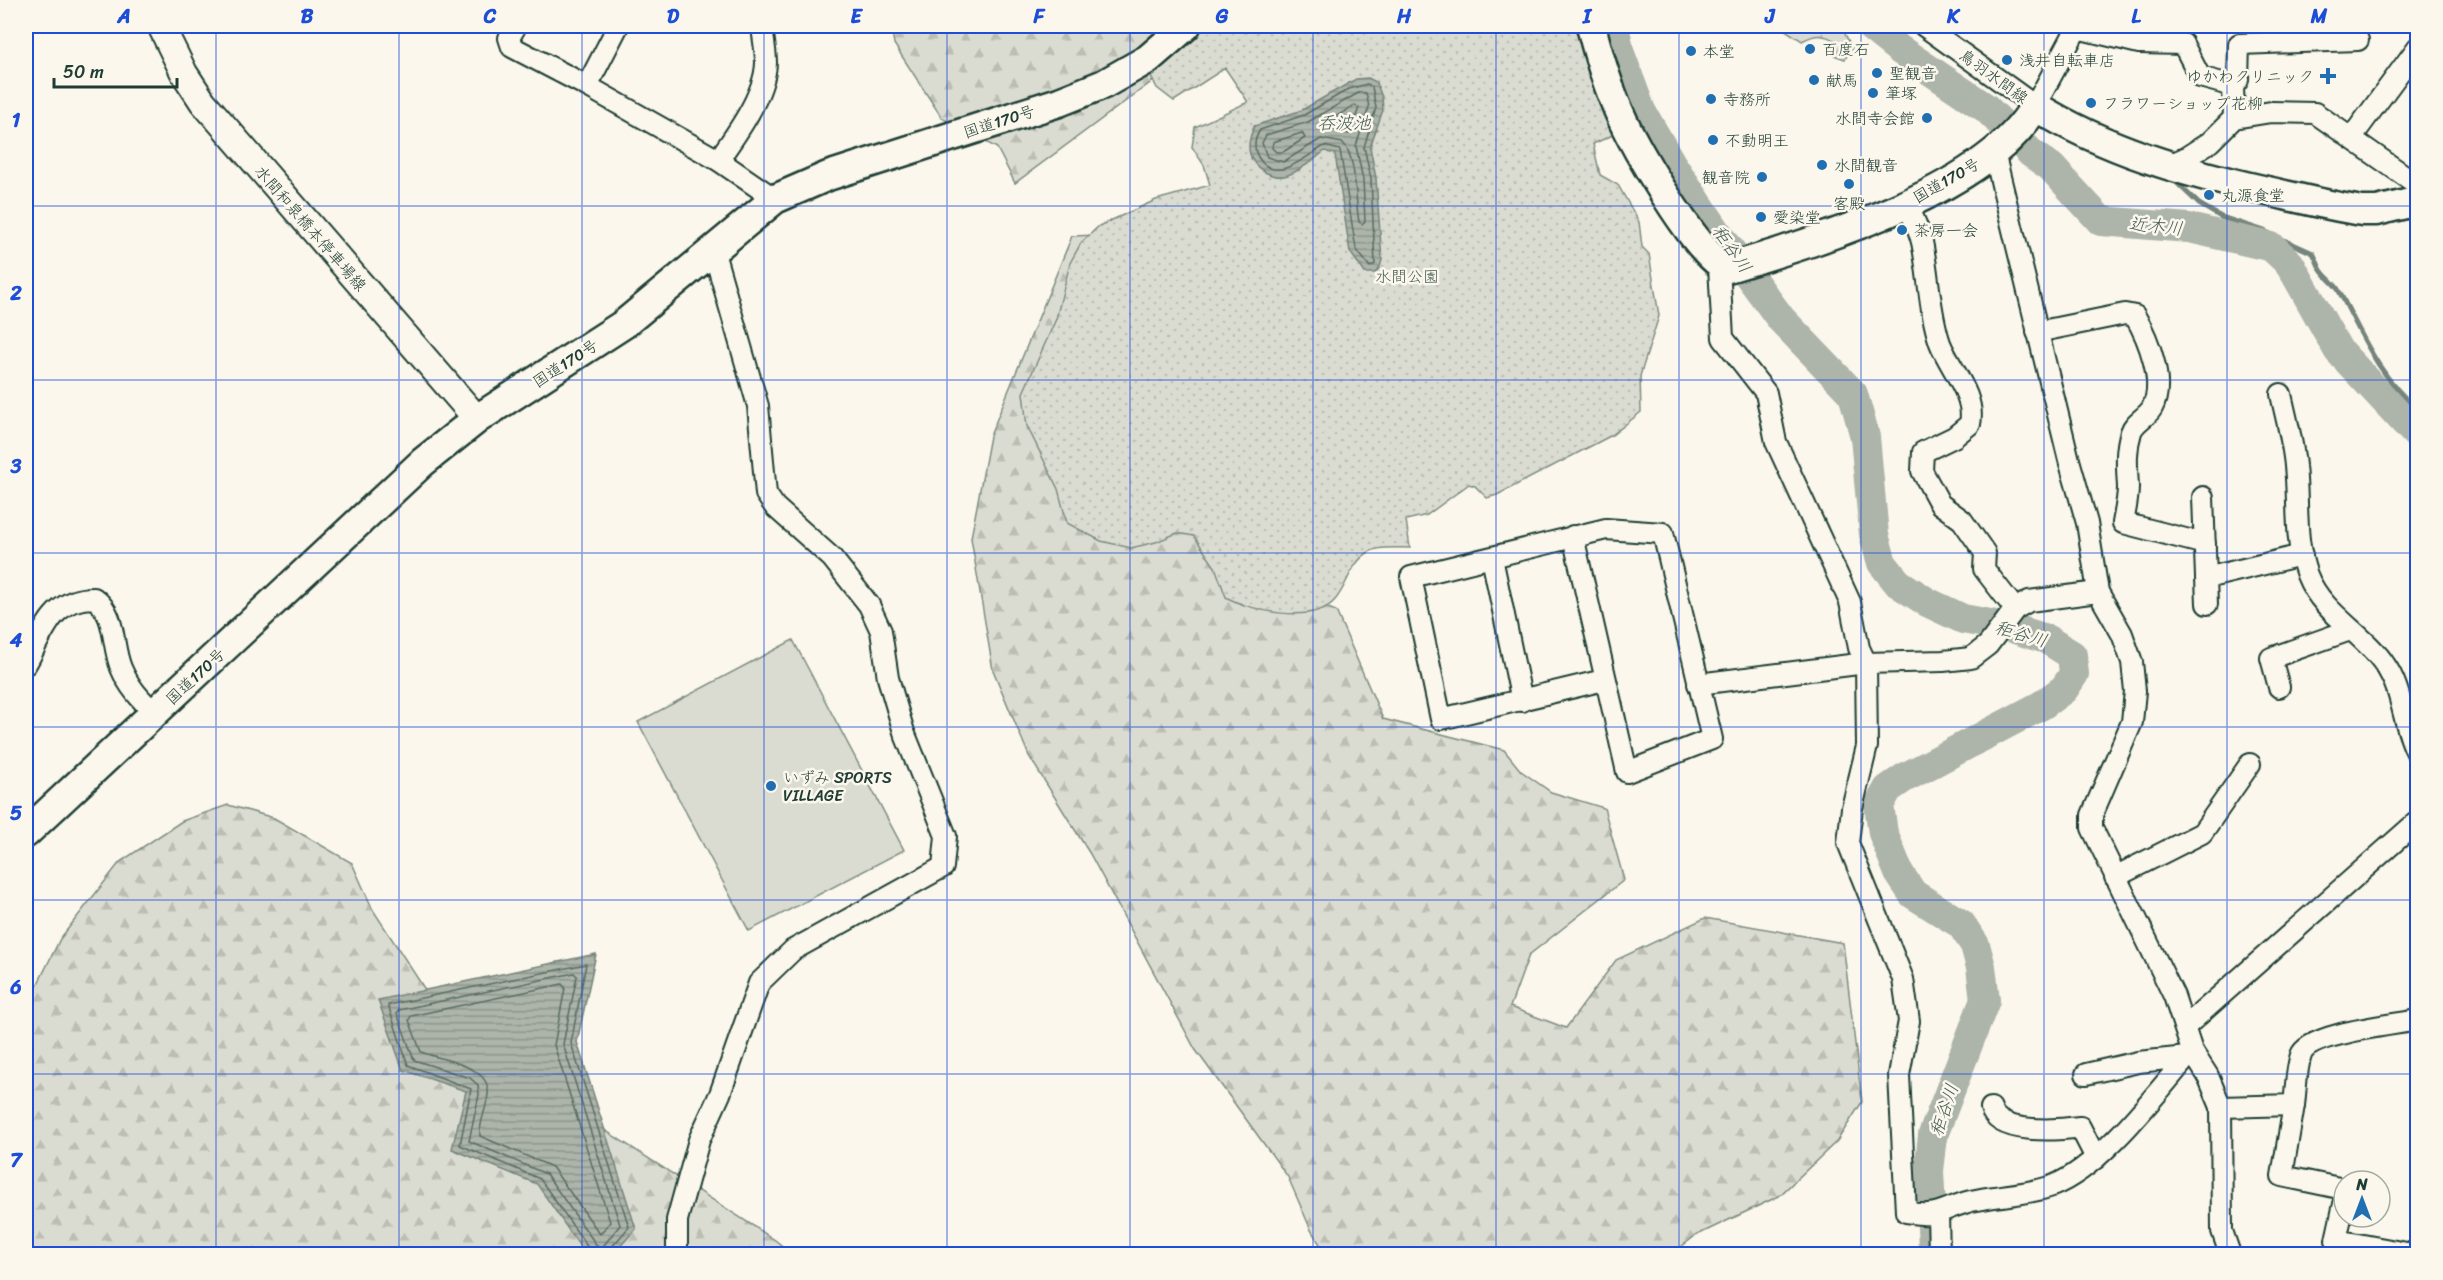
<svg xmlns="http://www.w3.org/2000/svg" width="2443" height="1280" font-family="Sriracha,'Klee One',sans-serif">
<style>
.grass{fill:#dbdcd1;stroke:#7d8c82;stroke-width:1.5}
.forest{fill:url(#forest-firs);stroke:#7d8c82;stroke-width:1.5}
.park{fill:url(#park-dots);stroke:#7d8c82;stroke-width:1.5}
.water{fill:url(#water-rules);stroke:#74847b;stroke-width:1.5}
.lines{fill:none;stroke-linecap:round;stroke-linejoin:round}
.shore{stroke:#586d63;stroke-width:1.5}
.stream{stroke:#74847b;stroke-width:5}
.river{stroke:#adb4aa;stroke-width:30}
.minor-casing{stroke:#1f3d34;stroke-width:24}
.major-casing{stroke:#1f3d34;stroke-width:30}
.highway-casing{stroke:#1f3d34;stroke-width:33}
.minor{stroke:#fbf7ec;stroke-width:20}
.major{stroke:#fbf7ec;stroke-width:26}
.highway{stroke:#fbf7ec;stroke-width:28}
.grid{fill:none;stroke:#1d4ed8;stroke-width:1.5;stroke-opacity:0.55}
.poi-dot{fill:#1f6fb2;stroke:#fbf7ec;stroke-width:2}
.labels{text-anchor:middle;stroke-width:5;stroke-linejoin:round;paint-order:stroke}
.poi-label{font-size:16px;fill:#1f3d34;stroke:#fbf7ec;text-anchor:start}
.street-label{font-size:16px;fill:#1f3d34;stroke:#fbf7ec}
.park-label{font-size:16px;fill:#455d53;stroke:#fbf7ec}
.water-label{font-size:18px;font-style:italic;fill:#425b52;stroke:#fbf7ec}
.neatline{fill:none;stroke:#1d4ed8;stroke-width:2}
.grid-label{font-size:20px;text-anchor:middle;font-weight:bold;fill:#1d4ed8}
</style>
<defs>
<pattern id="forest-firs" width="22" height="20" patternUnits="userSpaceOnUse" patternTransform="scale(1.5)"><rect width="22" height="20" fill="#dbdcd1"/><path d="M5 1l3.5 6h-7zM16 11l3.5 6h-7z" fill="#bcbeb4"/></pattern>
<pattern id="park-dots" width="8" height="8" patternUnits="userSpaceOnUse" patternTransform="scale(1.5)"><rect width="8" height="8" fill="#dbdcd1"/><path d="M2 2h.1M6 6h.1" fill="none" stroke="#bcbeb4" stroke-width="1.8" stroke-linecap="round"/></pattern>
<pattern id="water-rules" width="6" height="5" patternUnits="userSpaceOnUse" patternTransform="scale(1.5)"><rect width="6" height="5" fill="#adb4aa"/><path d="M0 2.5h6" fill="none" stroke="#8c948b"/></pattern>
</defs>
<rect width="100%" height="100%" fill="#fbf7ec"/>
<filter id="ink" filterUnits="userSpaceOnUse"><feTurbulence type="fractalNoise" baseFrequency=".0167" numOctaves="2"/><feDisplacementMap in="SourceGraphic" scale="12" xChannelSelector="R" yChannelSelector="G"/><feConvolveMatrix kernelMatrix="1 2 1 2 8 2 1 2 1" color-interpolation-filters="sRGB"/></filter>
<g filter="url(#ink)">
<path class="grass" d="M 793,640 L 904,850 L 749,931 L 638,722 Z"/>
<g class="forest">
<path d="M 891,26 L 1227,26 L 1015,183 L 997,148 L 942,118 L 894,44 Z"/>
<path d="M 1779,26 L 1841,26 L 1852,48 L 1845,59 L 1834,55 L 1837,42 C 1823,33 1815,34 1802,41 Z"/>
<path d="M 1181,232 L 1274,586 L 1336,611 L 1383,719 L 1504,750 L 1521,771 L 1551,792 L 1604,808 L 1624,880 L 1529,955 L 1510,1007 L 1566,1028 L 1616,960 L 1705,918 L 1843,943 L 1862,1102 L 1837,1141 L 1779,1196 L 1695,1236 L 1672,1254 L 1326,1254 L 1311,1230 L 1288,1177 L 1195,1049 L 1090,854 L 1029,756 L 993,670 L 971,538 L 990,436 L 1072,236 Z"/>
<path d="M 228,805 L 274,818 L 352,863 L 373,910 L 431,999 L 547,1093 L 775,1240 L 792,1254 L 26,1254 L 26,1008 L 60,939 L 120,862 L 182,821 Z"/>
</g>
<path class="park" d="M 1205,26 L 1579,26 L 1617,133 L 1593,144 L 1600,175 L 1618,185 L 1639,222 L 1642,247 L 1649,254 L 1659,316 L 1640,376 L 1641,412 L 1612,435 L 1497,495 L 1487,498 L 1475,486 L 1469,484 L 1427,515 L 1406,520 L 1410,548 C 1398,548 1379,546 1369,552 C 1350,563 1348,585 1335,600 C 1313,625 1250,611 1226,597 L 1215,567 L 1194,536 L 1177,533 L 1156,542 L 1131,548 L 1101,541 L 1067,523 L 1058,489 L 1027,426 L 1023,393 L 1056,319 L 1070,263 L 1081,243 L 1099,226 L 1156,200 L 1210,185 L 1204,165 L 1192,147 L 1195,127 L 1248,102 L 1225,68 L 1174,101 L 1157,88 L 1150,75 Z"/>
<g class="water">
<path d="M 1368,78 L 1376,82 L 1382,97 L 1383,110 L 1370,147 L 1376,178 L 1382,260 L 1380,267 L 1375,273 L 1365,273 L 1350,252 L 1335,154 L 1325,151 C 1314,159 1302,170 1288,175 C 1273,180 1254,169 1250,154 C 1247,144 1251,135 1254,126 L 1302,110 L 1356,79 Z"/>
<path d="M 596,954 L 577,1042 L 636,1229 L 613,1254 L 585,1254 L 537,1184 L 452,1149 L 466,1091 L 403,1070 L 378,1000 Z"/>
</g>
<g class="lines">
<g class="shore">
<path d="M 1367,84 L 1372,87 L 1376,108 L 1364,147 L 1371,179 L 1375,264 L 1370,267 L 1356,249 L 1340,150 L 1324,146 C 1306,156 1275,186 1258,157 C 1253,148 1255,138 1260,130 L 1304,115 L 1349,89 Z"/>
<path d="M 1360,92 L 1366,93 L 1369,107 L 1356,146 L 1363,180 L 1365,221 L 1362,224 L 1359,222 C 1355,202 1357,157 1343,143 L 1321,139 L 1283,162 L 1267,157 L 1262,143 L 1266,135 L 1308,122 Z"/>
<path d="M 1355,105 L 1359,108 L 1349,134 L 1324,128 L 1324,124 Z"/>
<path d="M 1302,133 L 1305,138 L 1283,152 L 1276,152 L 1272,148 L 1273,142 Z"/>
<path d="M 574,973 L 577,976 L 563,1044 L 620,1225 L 600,1250 L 546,1174 L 469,1141 L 479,1095 L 478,1085 L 470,1078 L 414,1060 L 397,1013 L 399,1010 Z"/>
<path d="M 562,984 L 565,988 L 554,1045 L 610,1222 L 600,1234 L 552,1167 L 480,1136 C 479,1122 487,1108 488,1094 C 491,1065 441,1060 421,1052 L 409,1020 L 411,1016 Z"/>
<path d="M 590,1254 L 589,1249 L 540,1179 L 460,1145 L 471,1089 L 408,1065 L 388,1005 L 586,964 L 571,1043 L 629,1227 L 610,1249 L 609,1254"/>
</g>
<path class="stream" d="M 2178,184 L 2199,204 L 2221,217 L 2264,231 L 2313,253 C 2316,258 2318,265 2321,270 C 2326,278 2335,283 2339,291 C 2362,335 2379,377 2418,410"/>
<g class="river">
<path d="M 1614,26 L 1620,54 L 1641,111 L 1671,163 L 1717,232 L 1781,319 L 1853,394 L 1865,437 L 1874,535 L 1882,563 L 1898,583 L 1927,602 L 1963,619 L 2012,628 L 2046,639 L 2072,655 L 2074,674 L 2064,689 L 2042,705 L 1904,778 L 1888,789 L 1879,805 L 1883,833 L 1899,873 L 1913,894 L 1961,924 L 1975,945 L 1981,967 L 1985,1000 L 1933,1135 L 1929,1171 L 1933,1246"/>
<path d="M 1870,26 L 1900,50 L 1986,108 L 2031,153 L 2051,167 L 2101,221 L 2189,228 L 2272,247 L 2290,264 L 2338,350 L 2418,436"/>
</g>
<defs>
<g id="minor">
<path d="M 516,26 L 509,38 L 512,47 L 587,86 L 618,26"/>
<path d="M 1924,26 L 2035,106 L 2077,28 L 2139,43 L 2183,44 L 2200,77 L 2233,86 L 2234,118"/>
<path d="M 587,86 L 718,160 L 775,199"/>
<path d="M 2233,86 L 2238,80 L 2239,44 L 2358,40"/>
<path d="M 2352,137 L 2418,47"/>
<path d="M 1994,152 L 2069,460 L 2087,523 L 2098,592 L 2122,634 L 2132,662 L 2135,691 L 2132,722 L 2092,815 L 2092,828 L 2174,996 L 2192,1051 L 2208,1076 L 2221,1107 L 2222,1231 L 2230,1254"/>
<path d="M 718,160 C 736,135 765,95 766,63 C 766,51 763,38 762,26"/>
<path d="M 2167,166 L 2185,158 L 2210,142 L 2234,118 L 2271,112 L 2315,113 L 2418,185"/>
<path d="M 1907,203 C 1912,216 1919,229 1922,242 C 1929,275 1929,311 1940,343 C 1950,369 1976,395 1970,424 L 1954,437 L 1923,452 L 1922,471 L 1940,504 L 1962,520 L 1985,553 L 1984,569 L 2015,609"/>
<path d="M 1719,266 L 1723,338 L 1766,393 L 1776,442 L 1850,602 L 1859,648 L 1866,663 L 1867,746 L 1852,808 L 1848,843 L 1903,979 L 1909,1021 L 1899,1075 L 1906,1212 C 1938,1219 1943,1208 1971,1201 C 1998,1195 2027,1195 2052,1186 C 2101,1168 2158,1091 2192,1051"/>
<path d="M 2037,332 L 2125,314 L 2135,316 C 2148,338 2166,383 2152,408 C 2147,417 2134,422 2131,432 C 2125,451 2127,468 2128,487 C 2128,499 2125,512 2123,523 L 2205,544"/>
<path d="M 2281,394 C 2286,418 2293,442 2295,466 C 2299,503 2294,540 2307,575 C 2322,614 2365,634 2385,665 C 2404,692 2402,726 2418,755"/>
<path d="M 2203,497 L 2207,604"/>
<path d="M 1573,536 L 1627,772 L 1712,739 L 1663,533 L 1606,529 L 1411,577 L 1441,719 L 1604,680"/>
<path d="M 1492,558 L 1522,701"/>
<path d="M 2206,578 L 2302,555"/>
<path d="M 26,664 C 44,633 51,598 94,598 C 117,615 111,643 121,668 C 129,687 140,699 155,713"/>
<path d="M 1698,684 L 1866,663 L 1943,661 L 1971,658 L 1988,645 L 2015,609 L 2029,601 L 2098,592"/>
<path d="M 2279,687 L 2271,658 L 2350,630"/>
<path d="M 2115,877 L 2202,833 L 2250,764"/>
<path d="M 2185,1027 L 2418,821"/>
<path d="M 2086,1074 L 2138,1062 L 2187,1057"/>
<path d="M 2294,1105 L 2282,1176 L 2344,1189"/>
<path d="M 2221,1107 L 2294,1105 C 2296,1089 2296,1070 2301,1055 C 2309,1033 2394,1025 2418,1020"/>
<path d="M 1991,1108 C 1997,1135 2058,1130 2080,1127 L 2096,1158"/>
<path d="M 2344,1204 L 2336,1240 L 2412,1254"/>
<path d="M 1938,1215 L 1939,1254"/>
<path d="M 677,1254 L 677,1220 L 699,1140 L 720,1094 L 759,983 L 793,950 L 943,867 L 946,836 L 904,732 L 888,678 L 881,631 L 869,605 L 832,558 L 775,507 L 766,494 L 758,406 L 713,249"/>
</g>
<path id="major" d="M 161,26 L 184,73 L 203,102 L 477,419"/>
<g id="highway">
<path d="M 1591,26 C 1600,62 1612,100 1629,133 C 1643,160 1702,262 1728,268 C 1817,241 1987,191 2035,106 C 2106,150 2186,173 2267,191 C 2298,198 2330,206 2362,211 L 2377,211 L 2418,201"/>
<path d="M 26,833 L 423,462 L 477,419 L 624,324 L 775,199 L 828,176 L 1059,102 L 1104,84 L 1148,59 L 1186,26"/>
</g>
</defs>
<use href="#minor" class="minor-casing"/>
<use href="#major" class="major-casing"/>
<use href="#highway" class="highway-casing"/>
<use href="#minor" class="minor"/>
<use href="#major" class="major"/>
<use href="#highway" class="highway"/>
</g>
</g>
<path class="grid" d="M 216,26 L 216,1254M 399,26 L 399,1254M 582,26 L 582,1254M 764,26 L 764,1254M 947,26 L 947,1254M 1130,26 L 1130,1254M 1313,26 L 1313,1254M 1496,26 L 1496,1254M 1679,26 L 1679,1254M 1861,26 L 1861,1254M 2044,26 L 2044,1254M 2227,26 L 2227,1254M 26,206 L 2418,206M 26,380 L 2418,380M 26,553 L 2418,553M 26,727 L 2418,727M 26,900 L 2418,900M 26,1074 L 2418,1074"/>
<g class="poi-dot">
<circle cx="1810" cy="49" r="6"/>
<circle cx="1691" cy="51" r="6"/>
<circle cx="2007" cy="60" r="6"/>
<circle cx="1877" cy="73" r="6"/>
<path d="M2325 67h6v6h6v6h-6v6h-6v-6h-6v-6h6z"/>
<circle cx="1814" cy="80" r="6"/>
<circle cx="1873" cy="93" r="6"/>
<circle cx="1711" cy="99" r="6"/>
<circle cx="2091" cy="103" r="6"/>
<circle cx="1927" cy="118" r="6"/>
<circle cx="1713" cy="140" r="6"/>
<circle cx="1822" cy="165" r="6"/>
<circle cx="1762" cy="177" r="6"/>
<circle cx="1849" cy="184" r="6"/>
<circle cx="2209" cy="195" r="6"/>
<circle cx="1761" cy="217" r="6"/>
<circle cx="1902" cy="230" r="6"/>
<circle cx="771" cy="786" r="6"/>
</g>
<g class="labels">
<g class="poi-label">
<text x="1822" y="55">百度石</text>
<text x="1703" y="57">本堂</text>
<text x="2019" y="66">浅井自転車店</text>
<text x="1889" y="79">聖観音</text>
<text x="2314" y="82" text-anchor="end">ゆかわクリニック</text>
<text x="1826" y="86">献馬</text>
<text x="1885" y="99">筆塚</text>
<text x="1723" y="105">寺務所</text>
<text x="2103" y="109">フラワーショップ花柳</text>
<text x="1915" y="124" text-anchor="end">水間寺会館</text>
<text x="1725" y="146">不動明王</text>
<text x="1834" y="171">水間観音</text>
<text x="1750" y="183" text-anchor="end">観音院</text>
<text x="2221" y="201">丸源食堂</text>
<text x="1849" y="209" text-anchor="middle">客殿</text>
<text x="1773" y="223">愛染堂</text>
<text x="1914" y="236">茶房一会</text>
<text x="783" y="783">いずみ SPORTS<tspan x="783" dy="18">VILLAGE</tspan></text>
</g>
<g class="street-label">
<text transform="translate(1994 76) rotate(36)" y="6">鳥羽水間線</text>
<text transform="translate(999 121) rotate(-18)" y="6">国道170号</text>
<text transform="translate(1946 180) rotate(-30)" y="6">国道170号</text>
<text transform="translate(311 228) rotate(49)" y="6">水間和泉橋本停車場線</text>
<text transform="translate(565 363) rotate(-33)" y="6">国道170号</text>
<text transform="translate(195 676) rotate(-43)" y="6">国道170号</text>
</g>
<g class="park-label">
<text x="1407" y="282">水間公園</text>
</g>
<g class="water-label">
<text x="1344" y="129">呑波池</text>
<text transform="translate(2156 226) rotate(6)" y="6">近木川</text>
<text transform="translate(1732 249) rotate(55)" y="6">秬谷川</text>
<text transform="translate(2021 634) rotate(16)" y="6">秬谷川</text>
<text transform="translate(1944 1110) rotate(-71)" y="6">秬谷川</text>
</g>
</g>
<rect width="2443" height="1280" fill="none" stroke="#fbf7ec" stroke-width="66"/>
<g transform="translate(2362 1199)"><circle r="28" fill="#fbf7ec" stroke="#a3ada2" stroke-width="1.5"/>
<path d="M0-4.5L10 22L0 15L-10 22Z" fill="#1f6fb2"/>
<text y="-9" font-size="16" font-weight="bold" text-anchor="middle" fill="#1f3d34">N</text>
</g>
<path d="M54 78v9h123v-9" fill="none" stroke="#1f3d34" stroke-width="3"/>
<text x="63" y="78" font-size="18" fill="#1f3d34" stroke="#fbf7ec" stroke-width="4.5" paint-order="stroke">50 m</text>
<rect x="33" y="33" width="2377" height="1214" class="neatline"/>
<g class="grid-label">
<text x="124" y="23">A</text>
<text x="307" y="23">B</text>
<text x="490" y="23">C</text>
<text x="673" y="23">D</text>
<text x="856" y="23">E</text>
<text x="1039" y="23">F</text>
<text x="1222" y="23">G</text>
<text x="1404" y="23">H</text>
<text x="1587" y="23">I</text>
<text x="1770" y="23">J</text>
<text x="1953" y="23">K</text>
<text x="2136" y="23">L</text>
<text x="2319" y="23">M</text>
<text x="16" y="127">1</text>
<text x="16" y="300">2</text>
<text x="16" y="473">3</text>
<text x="16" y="647">4</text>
<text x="16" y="820">5</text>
<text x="16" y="994">6</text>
<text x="16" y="1167">7</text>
</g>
</svg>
